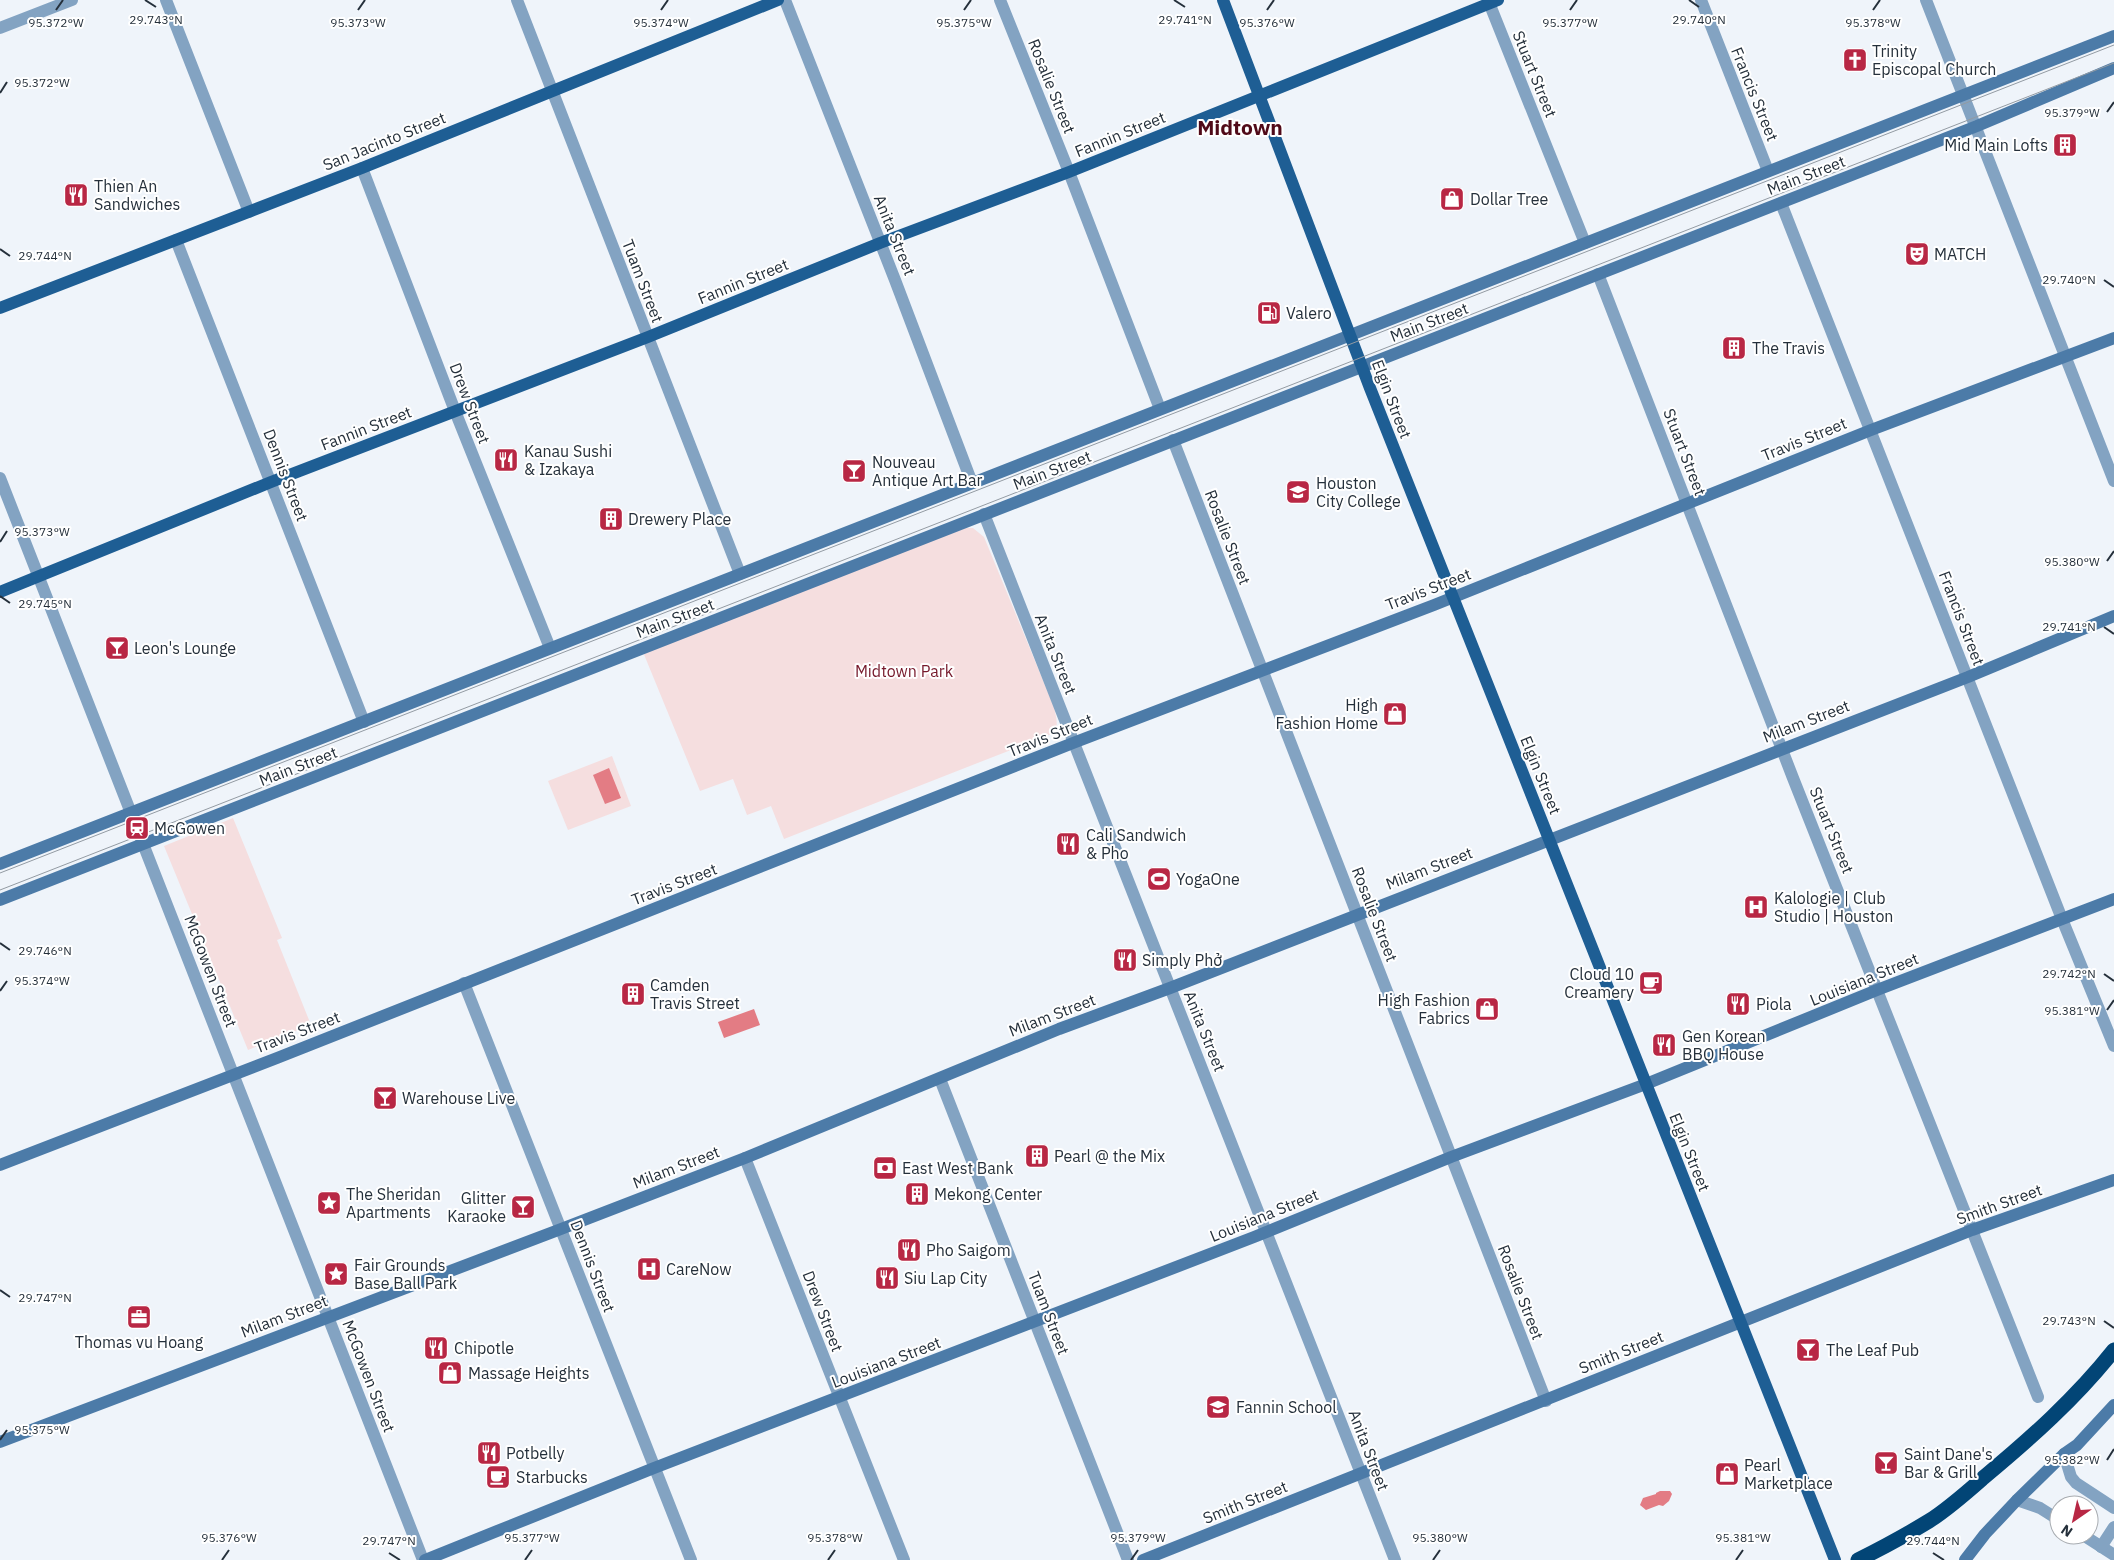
<svg xmlns="http://www.w3.org/2000/svg" width="2114" height="1560" font-family="'IBM Plex Sans',sans-serif">
<style>
.green{fill:#f5dedf}
.water{fill:#e37c84}
.lines{fill:none;stroke-linecap:round;stroke-linejoin:round}
.minor{stroke:#83a3c2;stroke-width:12}
.tertiary{stroke:#83a3c2;stroke-width:12}
.secondary{stroke:#4c7ba8;stroke-width:12}
.primary{stroke:#1e5e94;stroke-width:12}
.motorway{stroke:#024576;stroke-width:15}
.tram{stroke:#939ba3;stroke-width:1}
.ticks{fill:none;stroke:#25303b;stroke-width:2}
.labels{text-anchor:middle;stroke-width:4;stroke-linejoin:round;paint-order:stroke}
.poi-label{font-size:16px;fill:#25303b;stroke:#fff;text-anchor:start}
.street-label{font-size:16px;fill:#25303b;stroke:#fff}
.park-label{font-size:16px;fill:#76192b;stroke:#fff}
.district-label{font-size:21px;font-weight:bold;fill:#500a19;stroke:#fff}
.ticks-label{font-size:12px;text-anchor:middle;fill:#25303b;stroke:#fff;stroke-width:4;stroke-linejoin:round;paint-order:stroke}
</style>
<rect width="100%" height="100%" fill="#eff4fa"/>
<g class="green">
<path d="M 965,528 L 973,528 L 984,537 L 1054,707 C 1056,717 1059,725 1054,733 L 784,839 L 771,806 L 747,815 L 733,779 L 700,791 L 643,652 Z"/>
<path d="M 612,756 L 631,806 L 568,830 L 548,781 Z"/>
<path d="M 233,818 L 282,938 L 277,940 L 311,1025 L 248,1050 L 164,846 Z"/>
</g>
<g class="water">
<path d="M 609,768 L 621,798 L 605,804 L 593,775 Z"/>
<path d="M 754,1009 L 760,1025 L 724,1038 L 718,1022 Z"/>
<path d="M 1660,1491 L 1670,1491 L 1672,1494 L 1669,1501 L 1663,1506 L 1659,1505 L 1646,1510 L 1640,1505 L 1643,1498 L 1656,1494 L 1656,1493 Z"/>
</g>
<g class="lines">
<g class="minor">
<path d="M 166,0 L 249,212"/>
<path d="M 517,0 L 740,574"/>
<path d="M 785,0 L 895,280 L 972,483"/>
<path d="M 1000,0 L 1069,172 L 1160,409"/>
<path d="M 1488,0 L 1585,243"/>
<path d="M 1701,0 L 1768,171"/>
<path d="M 362,168 L 455,411 L 550,648"/>
<path d="M 1781,203 L 2062,919 L 2114,1046"/>
<path d="M 176,240 L 364,722"/>
<path d="M 1598,274 L 1793,778 L 2038,1397"/>
<path d="M 1173,440 L 1546,1401"/>
<path d="M 984,514 L 1395,1560"/>
<path d="M 464,983 L 691,1560"/>
<path d="M 940,1079 L 1128,1560"/>
<path d="M 745,1158 L 904,1560"/>
<path d="M 2064,1454 L 2071,1477 L 2076,1483 L 2114,1508"/>
<path d="M 2017,1500 L 2040,1508 L 2059,1520"/>
<path d="M 2083,1535 L 2114,1555"/>
<path d="M 2101,1547 L 2114,1527"/>
</g>
<g class="tertiary">
<path d="M 1926,0 L 2114,481"/>
<path d="M 0,28 L 72,0"/>
<path d="M 0,478 L 423,1560"/>
</g>
<g class="secondary">
<path d="M 0,864 L 2114,36"/>
<path d="M 0,900 L 1977,126 L 2114,68"/>
<path d="M 0,1165 L 277,1058 L 1073,743 L 1434,605 L 1871,430 L 2114,338"/>
<path d="M 0,1442 L 561,1229 L 745,1158 L 1059,1029 L 1170,988 L 1968,677 L 2114,616"/>
<path d="M 425,1560 L 654,1468 L 1254,1237 L 1451,1157 L 1646,1084 L 1877,990 L 2114,899"/>
<path d="M 1143,1560 L 1972,1230 L 2114,1180"/>
<path d="M 1965,1560 L 1985,1534 L 2017,1500 L 2064,1454 L 2077,1445 L 2114,1405"/>
</g>
<g class="primary">
<path d="M 1223,0 L 1370,388 L 1835,1560"/>
<path d="M 0,308 L 362,168 L 778,0"/>
<path d="M 0,592 L 271,482 L 648,337 L 880,243 L 1069,172 L 1498,0"/>
</g>
<path class="motorway" d="M 1858,1560 C 1882,1548 1906,1535 1929,1521 C 1948,1509 1966,1493 1983,1478 C 2030,1439 2076,1398 2114,1350"/>
<g class="tram">
<path d="M 0,873 L 2114,45"/>
<path d="M 0,890 L 2114,63"/>
</g>
</g>
<path class="ticks" d="M 145,0 L 156,7M 1174,0 L 1185,7M 1689,0 L 1699,7M 56,10 L 63,0M 358,10 L 365,0M 661,10 L 668,0M 964,10 L 971,0M 1267,10 L 1274,0M 1570,10 L 1577,0M 1873,10 L 1880,0M 0,93 L 7,82M 2107,112 L 2114,102M 0,249 L 10,256M 2104,280 L 2114,287M 0,542 L 7,531M 2107,561 L 2114,551M 0,596 L 10,603M 2104,627 L 2114,634M 0,943 L 10,950M 2104,974 L 2114,981M 0,991 L 7,981M 2107,1010 L 2114,1000M 0,1290 L 10,1297M 2104,1321 L 2114,1328M 0,1440 L 7,1430M 2107,1460 L 2114,1449M 389,1553 L 400,1560M 1933,1553 L 1944,1560M 222,1560 L 229,1550M 525,1560 L 532,1550M 828,1560 L 835,1550M 1131,1560 L 1138,1550M 1433,1560 L 1440,1550M 1736,1560 L 1743,1550"/>
<defs>
<symbol id="church-square" viewBox="-11 -11 22 22"><rect x="-9" y="-9" width="18" height="18" rx="4" fill="#b82744" stroke="#fff"/><path d="M-1.2-6h2.4v3.5h3.3v2.4h-3.3V6h-2.4V-.1h-3.3v-2.4h3.3Z" fill="#fff"/></symbol>
<symbol id="building-square" viewBox="-11 -11 22 22"><rect x="-9" y="-9" width="18" height="18" rx="4" fill="#b82744" stroke="#fff"/><path d="M-4-6H4V6H1V3H-1V6H-4ZM-2.5-4.3h1.7v1.8h-1.7ZM.8-4.3h1.7v1.8H.8ZM-2.5-1h1.7V.8h-1.7ZM.8-1h1.7V.8H.8Z" fill="#fff"/></symbol>
<symbol id="restaurant-square" viewBox="-11 -11 22 22"><rect x="-9" y="-9" width="18" height="18" rx="4" fill="#b82744" stroke="#fff"/><path d="M-5-6h1v4h1v-4h1v4h1v-4h1v5L-1.5 .5V6h-2V.5L-5-1ZM5-6V6H3V1.5H1.5Q1.5-4 5-6Z" fill="#fff"/></symbol>
<symbol id="shop-square" viewBox="-11 -11 22 22"><rect x="-9" y="-9" width="18" height="18" rx="4" fill="#b82744" stroke="#fff"/><path d="M-5-2.5h2.3a2.7 3.5 0 0 1 5.4 0H5L5.5 6h-11ZM-1.5-2.5h3a1.5 2.3 0 0 0-3 0Z" fill="#fff"/></symbol>
<symbol id="theatre-square" viewBox="-11 -11 22 22"><rect x="-9" y="-9" width="18" height="18" rx="4" fill="#b82744" stroke="#fff"/><path d="M-5-5.5Q0-4 5-5.5V0Q5 5 0 6Q-5 5-5 0ZM-3.3-2.5H-1v1.5H-3.3ZM1-2.5H3.3v1.5H1ZM-2.8 1Q0 5.5 2.8 1Z" fill="#fff"/></symbol>
<symbol id="fuel-square" viewBox="-11 -11 22 22"><rect x="-9" y="-9" width="18" height="18" rx="4" fill="#b82744" stroke="#fff"/><path d="M-5.5-6h7V0h2V4h1.3V-2.5L3-4.5l.8-.8L6-3V5H2.5V1h-1V6h-7ZM-4.2-4.7v3.2H.2V-4.7Z" fill="#fff"/></symbol>
<symbol id="bar-square" viewBox="-11 -11 22 22"><rect x="-9" y="-9" width="18" height="18" rx="4" fill="#b82744" stroke="#fff"/><path d="M-6-5H6L.8 .8V4.5H3.5V6h-7V4.5H-.8V.8Z" fill="#fff"/></symbol>
<symbol id="university-square" viewBox="-11 -11 22 22"><rect x="-9" y="-9" width="18" height="18" rx="4" fill="#b82744" stroke="#fff"/><path d="M0-5L7-2L0 1L-7-2ZM-4 1L0 2.5L4 1V4Q0 6-4 4Z" fill="#fff"/></symbol>
<symbol id="station-square" viewBox="-11 -11 22 22"><rect x="-9" y="-9" width="18" height="18" rx="4" fill="#b82744" stroke="#fff"/><path d="M-3-6H3Q5-6 5-4V2Q5 4 3 4L4.5 6H3L1.5 4h-3L-3 6H-4.5L-3 4Q-5 4-5 2V-4Q-5-6-3-6ZM-3.5-4v3h7v-3ZM-3.5 1v1.5H-2V1ZM2 1v1.5H3.5V1Z" fill="#fff"/></symbol>
<symbol id="stadium-square" viewBox="-11 -11 22 22"><rect x="-9" y="-9" width="18" height="18" rx="4" fill="#b82744" stroke="#fff"/><path d="M0-5a6.5 5 0 1 0 0 10a6.5 5 0 1 0 0-10ZM-3.5-1.8h7v3.6h-7Z" fill="#fff"/></symbol>
<symbol id="hospital-square" viewBox="-11 -11 22 22"><rect x="-9" y="-9" width="18" height="18" rx="4" fill="#b82744" stroke="#fff"/><path d="M-5-5h3v3.5h4V-5h3V5h-3V1.5h-4V5h-3Z" fill="#fff"/></symbol>
<symbol id="cafe-square" viewBox="-11 -11 22 22"><rect x="-9" y="-9" width="18" height="18" rx="4" fill="#b82744" stroke="#fff"/><path d="M-5.5-4.5H6V0H3Q3 3.5 0 3.5H-2.5Q-5.5 3.5-5.5 0ZM3-3.2v2h1.7v-2ZM-6 4.5H4V6H-6Z" fill="#fff"/></symbol>
<symbol id="bank-square" viewBox="-11 -11 22 22"><rect x="-9" y="-9" width="18" height="18" rx="4" fill="#b82744" stroke="#fff"/><path d="M-6-4H6V4H-6ZM0-2.3a2.3 2.3 0 1 0 0 4.6a2.3 2.3 0 1 0 0-4.6Z" fill="#fff"/></symbol>
<symbol id="sight-square" viewBox="-11 -11 22 22"><rect x="-9" y="-9" width="18" height="18" rx="4" fill="#b82744" stroke="#fff"/><path d="M0-6L1.8-2.2L6-1.7L2.9 1.2L3.7 5.4L0 3.3L-3.7 5.4L-2.9 1.2L-6-1.7L-1.8-2.2Z" fill="#fff"/></symbol>
<symbol id="office-square" viewBox="-11 -11 22 22"><rect x="-9" y="-9" width="18" height="18" rx="4" fill="#b82744" stroke="#fff"/><path d="M-6-3h4V-5.5h4V-3h4V5H-6ZM-1-4.5V-3h2v-1.5ZM-6 0V1H6V0Z" fill="#fff"/></symbol>
<symbol id="school-square" viewBox="-11 -11 22 22"><rect x="-9" y="-9" width="18" height="18" rx="4" fill="#b82744" stroke="#fff"/><path d="M0-5L7-2L0 1L-7-2ZM-4 1L0 2.5L4 1V4Q0 6-4 4Z" fill="#fff"/></symbol>
</defs>
<g fill-rule="evenodd">
<use href="#church-square" x="1841" y="46" width="28" height="28"/>
<use href="#building-square" x="2051" y="131" width="28" height="28"/>
<use href="#restaurant-square" x="62" y="181" width="28" height="28"/>
<use href="#shop-square" x="1438" y="185" width="28" height="28"/>
<use href="#theatre-square" x="1903" y="240" width="28" height="28"/>
<use href="#fuel-square" x="1255" y="299" width="28" height="28"/>
<use href="#building-square" x="1720" y="334" width="28" height="28"/>
<use href="#restaurant-square" x="492" y="446" width="28" height="28"/>
<use href="#bar-square" x="840" y="457" width="28" height="28"/>
<use href="#university-square" x="1284" y="478" width="28" height="28"/>
<use href="#building-square" x="597" y="505" width="28" height="28"/>
<use href="#bar-square" x="103" y="634" width="28" height="28"/>
<use href="#shop-square" x="1381" y="700" width="28" height="28"/>
<use href="#station-square" x="123" y="814" width="28" height="28"/>
<use href="#restaurant-square" x="1054" y="830" width="28" height="28"/>
<use href="#stadium-square" x="1145" y="865" width="28" height="28"/>
<use href="#hospital-square" x="1742" y="893" width="28" height="28"/>
<use href="#restaurant-square" x="1111" y="946" width="28" height="28"/>
<use href="#cafe-square" x="1637" y="969" width="28" height="28"/>
<use href="#building-square" x="619" y="980" width="28" height="28"/>
<use href="#restaurant-square" x="1724" y="990" width="28" height="28"/>
<use href="#shop-square" x="1473" y="995" width="28" height="28"/>
<use href="#restaurant-square" x="1650" y="1031" width="28" height="28"/>
<use href="#bar-square" x="371" y="1084" width="28" height="28"/>
<use href="#building-square" x="1023" y="1142" width="28" height="28"/>
<use href="#bank-square" x="871" y="1154" width="28" height="28"/>
<use href="#building-square" x="903" y="1180" width="28" height="28"/>
<use href="#sight-square" x="315" y="1189" width="28" height="28"/>
<use href="#bar-square" x="509" y="1193" width="28" height="28"/>
<use href="#restaurant-square" x="895" y="1236" width="28" height="28"/>
<use href="#hospital-square" x="635" y="1255" width="28" height="28"/>
<use href="#sight-square" x="322" y="1260" width="28" height="28"/>
<use href="#restaurant-square" x="873" y="1264" width="28" height="28"/>
<use href="#office-square" x="125" y="1303" width="28" height="28"/>
<use href="#restaurant-square" x="422" y="1334" width="28" height="28"/>
<use href="#bar-square" x="1794" y="1336" width="28" height="28"/>
<use href="#shop-square" x="436" y="1359" width="28" height="28"/>
<use href="#school-square" x="1204" y="1393" width="28" height="28"/>
<use href="#restaurant-square" x="475" y="1439" width="28" height="28"/>
<use href="#bar-square" x="1872" y="1449" width="28" height="28"/>
<use href="#shop-square" x="1713" y="1460" width="28" height="28"/>
<use href="#cafe-square" x="484" y="1463" width="28" height="28"/>
</g>
<g class="labels">
<g class="poi-label">
<text x="1872" y="57">Trinity<tspan x="1872" dy="18">Episcopal Church</tspan></text>
<text x="2048" y="151" text-anchor="end">Mid Main Lofts</text>
<text x="94" y="192">Thien An<tspan x="94" dy="18">Sandwiches</tspan></text>
<text x="1470" y="205">Dollar Tree</text>
<text x="1934" y="260">MATCH</text>
<text x="1286" y="319">Valero</text>
<text x="1752" y="354">The Travis</text>
<text x="524" y="457">Kanau Sushi<tspan x="524" dy="18">&amp; Izakaya</tspan></text>
<text x="872" y="468">Nouveau<tspan x="872" dy="18">Antique Art Bar</tspan></text>
<text x="1316" y="489">Houston<tspan x="1316" dy="18">City College</tspan></text>
<text x="628" y="525">Drewery Place</text>
<text x="134" y="654">Leon's Lounge</text>
<text x="1378" y="711" text-anchor="end">High<tspan x="1378" dy="18">Fashion Home</tspan></text>
<text x="154" y="834">McGowen</text>
<text x="1086" y="841">Cali Sandwich<tspan x="1086" dy="18">&amp; Pho</tspan></text>
<text x="1176" y="885">YogaOne</text>
<text x="1774" y="904">Kalologie | Club<tspan x="1774" dy="18">Studio | Houston</tspan></text>
<text x="1142" y="966">Simply Phở</text>
<text x="1634" y="980" text-anchor="end">Cloud 10<tspan x="1634" dy="18">Creamery</tspan></text>
<text x="650" y="991">Camden<tspan x="650" dy="18">Travis Street</tspan></text>
<text x="1470" y="1006" text-anchor="end">High Fashion<tspan x="1470" dy="18">Fabrics</tspan></text>
<text x="1756" y="1010">Piola</text>
<text x="1682" y="1042">Gen Korean<tspan x="1682" dy="18">BBQ House</tspan></text>
<text x="402" y="1104">Warehouse Live</text>
<text x="1054" y="1162">Pearl @ the Mix</text>
<text x="902" y="1174">East West Bank</text>
<text x="346" y="1200">The Sheridan<tspan x="346" dy="18">Apartments</tspan></text>
<text x="934" y="1200">Mekong Center</text>
<text x="506" y="1204" text-anchor="end">Glitter<tspan x="506" dy="18">Karaoke</tspan></text>
<text x="926" y="1256">Pho Saigom</text>
<text x="354" y="1271">Fair Grounds<tspan x="354" dy="18">Base Ball Park</tspan></text>
<text x="666" y="1275">CareNow</text>
<text x="904" y="1284">Siu Lap City</text>
<text x="139" y="1348" text-anchor="middle">Thomas vu Hoang</text>
<text x="454" y="1354">Chipotle</text>
<text x="1826" y="1356">The Leaf Pub</text>
<text x="468" y="1379">Massage Heights</text>
<text x="1236" y="1413">Fannin School</text>
<text x="506" y="1459">Potbelly</text>
<text x="1904" y="1460">Saint Dane's<tspan x="1904" dy="18">Bar &amp; Grill</tspan></text>
<text x="1744" y="1471">Pearl<tspan x="1744" dy="18">Marketplace</tspan></text>
<text x="516" y="1483">Starbucks</text>
</g>
<g class="street-label">
<text transform="translate(1535 74) rotate(68)" y="6">Stuart Street</text>
<text transform="translate(1052 86) rotate(68)" y="6">Rosalie Street</text>
<text transform="translate(1755 94) rotate(68)" y="6">Francis Street</text>
<text transform="translate(1120 134) rotate(-22)" y="6">Fannin Street</text>
<text transform="translate(384 141) rotate(-22)" y="6">San Jacinto Street</text>
<text transform="translate(1806 175) rotate(-21)" y="6">Main Street</text>
<text transform="translate(895 235) rotate(68)" y="6">Anita Street</text>
<text transform="translate(643 281) rotate(69)" y="6">Tuam Street</text>
<text transform="translate(743 281) rotate(-22)" y="6">Fannin Street</text>
<text transform="translate(1429 322) rotate(-21)" y="6">Main Street</text>
<text transform="translate(1392 399) rotate(69)" y="6">Elgin Street</text>
<text transform="translate(470 403) rotate(69)" y="6">Drew Street</text>
<text transform="translate(366 428) rotate(-21)" y="6">Fannin Street</text>
<text transform="translate(1804 439) rotate(-22)" y="6">Travis Street</text>
<text transform="translate(1685 452) rotate(69)" y="6">Stuart Street</text>
<text transform="translate(1052 470) rotate(-21)" y="6">Main Street</text>
<text transform="translate(286 475) rotate(69)" y="6">Dennis Street</text>
<text transform="translate(1228 537) rotate(69)" y="6">Rosalie Street</text>
<text transform="translate(1428 589) rotate(-21)" y="6">Travis Street</text>
<text transform="translate(675 618) rotate(-21)" y="6">Main Street</text>
<text transform="translate(1962 618) rotate(69)" y="6">Francis Street</text>
<text transform="translate(1056 654) rotate(68)" y="6">Anita Street</text>
<text transform="translate(1806 721) rotate(-21)" y="6">Milam Street</text>
<text transform="translate(1050 735) rotate(-22)" y="6">Travis Street</text>
<text transform="translate(298 766) rotate(-21)" y="6">Main Street</text>
<text transform="translate(1541 775) rotate(68)" y="6">Elgin Street</text>
<text transform="translate(1832 830) rotate(68)" y="6">Stuart Street</text>
<text transform="translate(1429 868) rotate(-21)" y="6">Milam Street</text>
<text transform="translate(674 884) rotate(-21)" y="6">Travis Street</text>
<text transform="translate(1375 914) rotate(69)" y="6">Rosalie Street</text>
<text transform="translate(211 971) rotate(69)" y="6">McGowen Street</text>
<text transform="translate(1864 979) rotate(-22)" y="6">Louisiana Street</text>
<text transform="translate(1052 1015) rotate(-21)" y="6">Milam Street</text>
<text transform="translate(1205 1031) rotate(68)" y="6">Anita Street</text>
<text transform="translate(297 1032) rotate(-21)" y="6">Travis Street</text>
<text transform="translate(1690 1152) rotate(68)" y="6">Elgin Street</text>
<text transform="translate(676 1167) rotate(-21)" y="6">Milam Street</text>
<text transform="translate(1999 1204) rotate(-20)" y="6">Smith Street</text>
<text transform="translate(1264 1215) rotate(-22)" y="6">Louisiana Street</text>
<text transform="translate(593 1266) rotate(69)" y="6">Dennis Street</text>
<text transform="translate(1521 1292) rotate(69)" y="6">Rosalie Street</text>
<text transform="translate(823 1311) rotate(69)" y="6">Drew Street</text>
<text transform="translate(1049 1313) rotate(69)" y="6">Tuam Street</text>
<text transform="translate(284 1316) rotate(-21)" y="6">Milam Street</text>
<text transform="translate(1621 1352) rotate(-22)" y="6">Smith Street</text>
<text transform="translate(886 1362) rotate(-21)" y="6">Louisiana Street</text>
<text transform="translate(369 1376) rotate(69)" y="6">McGowen Street</text>
<text transform="translate(1369 1450) rotate(69)" y="6">Anita Street</text>
<text transform="translate(1245 1502) rotate(-22)" y="6">Smith Street</text>
</g>
<g class="park-label">
<text x="904" y="677">Midtown Park</text>
</g>
<g class="district-label">
<text x="1240" y="135">Midtown</text>
</g>
</g>
<g class="ticks-label">
<text x="156" y="24">29.743°N</text>
<text x="1185" y="24">29.741°N</text>
<text x="1699" y="24">29.740°N</text>
<text x="56" y="27">95.372°W</text>
<text x="358" y="27">95.373°W</text>
<text x="661" y="27">95.374°W</text>
<text x="964" y="27">95.375°W</text>
<text x="1267" y="27">95.376°W</text>
<text x="1570" y="27">95.377°W</text>
<text x="1873" y="27">95.378°W</text>
<text x="42" y="87">95.372°W</text>
<text x="2072" y="117">95.379°W</text>
<text x="45" y="260">29.744°N</text>
<text x="2069" y="284">29.740°N</text>
<text x="42" y="536">95.373°W</text>
<text x="2072" y="566">95.380°W</text>
<text x="45" y="608">29.745°N</text>
<text x="2069" y="631">29.741°N</text>
<text x="45" y="955">29.746°N</text>
<text x="2069" y="978">29.742°N</text>
<text x="42" y="985">95.374°W</text>
<text x="2072" y="1015">95.381°W</text>
<text x="45" y="1302">29.747°N</text>
<text x="2069" y="1325">29.743°N</text>
<text x="42" y="1434">95.375°W</text>
<text x="2072" y="1464">95.382°W</text>
<text x="229" y="1542">95.376°W</text>
<text x="532" y="1542">95.377°W</text>
<text x="835" y="1542">95.378°W</text>
<text x="1138" y="1542">95.379°W</text>
<text x="1440" y="1542">95.380°W</text>
<text x="1743" y="1542">95.381°W</text>
<text x="389" y="1545">29.747°N</text>
<text x="1933" y="1545">29.744°N</text>
</g>
<g transform="translate(2074 1520) rotate(214)"><circle r="24" fill="#ffffff" stroke="#a8acb1"/>
<path d="M0-4L9 19L0 12L-9 19Z" fill="#b82744"/>
<text y="-8" font-size="14" font-weight="bold" text-anchor="middle" fill="#25303b">N</text>
</g>
</svg>
